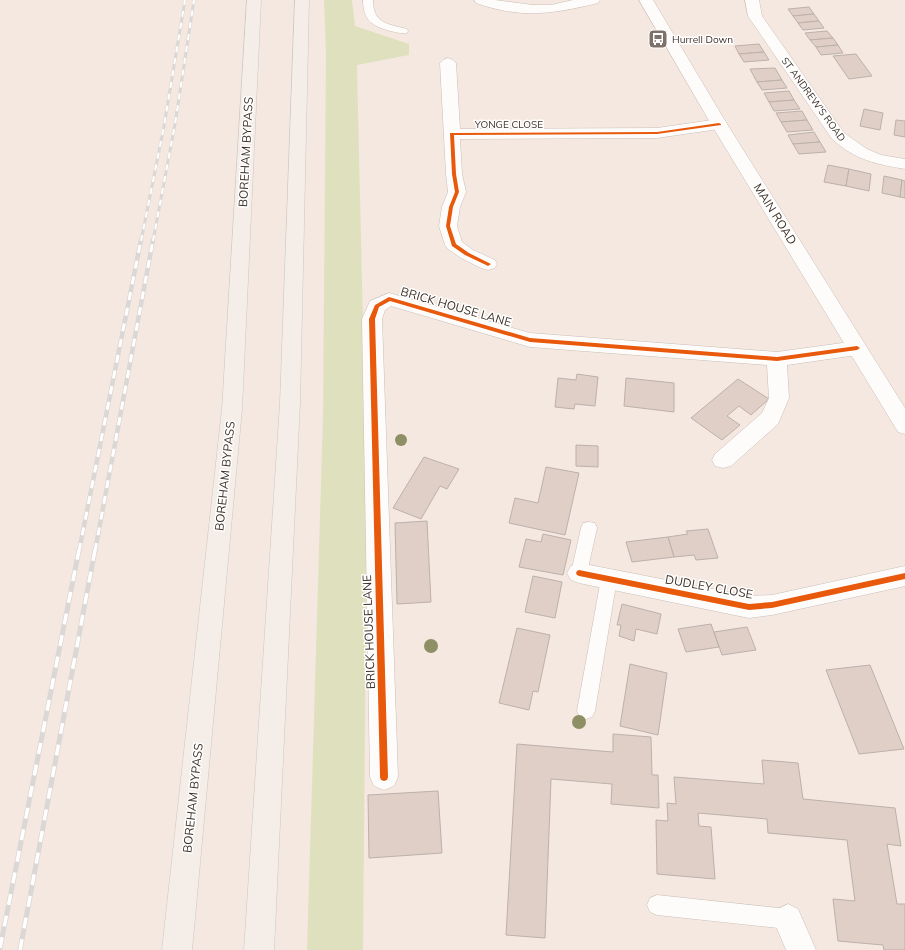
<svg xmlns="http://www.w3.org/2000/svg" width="905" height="950" font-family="Mulish,sans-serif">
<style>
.green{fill:#dfe1be}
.building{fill:#e0cfc6;stroke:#bcb1ab}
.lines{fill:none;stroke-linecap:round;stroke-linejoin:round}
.service-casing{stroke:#cabeb7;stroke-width:1}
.minor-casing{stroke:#cabeb7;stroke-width:1}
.secondary-casing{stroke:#cabeb7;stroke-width:1}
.trunk-casing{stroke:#cdc6c2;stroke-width:1}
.service{fill:#fdfcfa;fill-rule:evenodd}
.minor{fill:#fdfcfa;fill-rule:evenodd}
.secondary{fill:#fdfcfa;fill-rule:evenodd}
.trunk{fill:#f4ede8;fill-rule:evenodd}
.rail-far2-casing{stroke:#dbd7d5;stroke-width:3}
.rail-far1-casing{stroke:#dbd7d5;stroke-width:4.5}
.rail-casing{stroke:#dbd7d5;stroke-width:5}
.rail-far2{stroke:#fff;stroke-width:2;stroke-dasharray:6;stroke-linecap:butt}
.rail-far1{stroke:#fff;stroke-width:3;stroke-dasharray:8;stroke-linecap:butt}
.rail{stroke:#fff;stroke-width:3.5;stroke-dasharray:11;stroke-linecap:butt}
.cycleway-casing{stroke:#fff;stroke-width:2}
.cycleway{fill:#e8590c;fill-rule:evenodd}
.tree{fill:#8f8f65}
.labels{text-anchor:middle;stroke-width:3;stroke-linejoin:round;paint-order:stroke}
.far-poi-label{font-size:10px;fill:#3e3128;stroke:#fff;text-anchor:start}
.far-street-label{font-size:10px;fill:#3e3128;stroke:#fff}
.street-label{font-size:12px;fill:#3e3128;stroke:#fff}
</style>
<rect width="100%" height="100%" fill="#f4e8e1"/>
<path class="green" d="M 324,0 L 352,0 L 355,26 L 409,44 L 409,55 L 357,65 L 367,498 L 363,950 L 307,950 L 323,416 L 326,54 Z"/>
<g class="building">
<path d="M 809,7 L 814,14 L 793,16 L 788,9 Z"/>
<path d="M 814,14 L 819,21 L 798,23 L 793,16 Z"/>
<path d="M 819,21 L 824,28 L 803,30 L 798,23 Z"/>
<path d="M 827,31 L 833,38 L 810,40 L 805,33 Z"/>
<path d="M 833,38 L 838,45 L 816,47 L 810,40 Z"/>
<path d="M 759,44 L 764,52 L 739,54 L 735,46 Z"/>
<path d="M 838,45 L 843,53 L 821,55 L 816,47 Z"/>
<path d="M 764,52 L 769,60 L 744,62 L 739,54 Z"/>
<path d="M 856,54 L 872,76 L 849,79 L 833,56 Z"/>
<path d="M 775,68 L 782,80 L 757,82 L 750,69 Z"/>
<path d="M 782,80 L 787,88 L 762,90 L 757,82 Z"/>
<path d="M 789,91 L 794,100 L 769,102 L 764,93 Z"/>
<path d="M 794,100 L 800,109 L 774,111 L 769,102 Z"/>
<path d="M 864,109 L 883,113 L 880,130 L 860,126 Z"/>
<path d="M 802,111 L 807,120 L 781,122 L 776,113 Z"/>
<path d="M 807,120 L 813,130 L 787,132 L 781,122 Z"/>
<path d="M 896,120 L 905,121 L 905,137 L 894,135 Z"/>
<path d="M 814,132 L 820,142 L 793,144 L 788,135 Z"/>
<path d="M 820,142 L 826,152 L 799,154 L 793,144 Z"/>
<path d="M 828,165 L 849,169 L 846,186 L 824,182 Z"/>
<path d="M 849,169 L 871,174 L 869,191 L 846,186 Z"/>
<path d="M 884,176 L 902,180 L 900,197 L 882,193 Z"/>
<path d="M 902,180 L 905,181 L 905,198 L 900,197 Z"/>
<path d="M 577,374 L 598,377 L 595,406 L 575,404 L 574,409 L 555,407 L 558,378 L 576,380 Z"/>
<path d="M 626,378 L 674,383 L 674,412 L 624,406 Z"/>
<path d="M 738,379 L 769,399 L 751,415 L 739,406 L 727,416 L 740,425 L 722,440 L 691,418 Z"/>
<path d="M 576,445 L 598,446 L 598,467 L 576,466 Z"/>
<path d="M 424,457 L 459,469 L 447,489 L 440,486 L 421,519 L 393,508 Z"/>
<path d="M 546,467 L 579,473 L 565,535 L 509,523 L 515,498 L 538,503 Z"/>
<path d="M 427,521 L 431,602 L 397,604 L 395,523 Z"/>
<path d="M 708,529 L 718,558 L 696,560 L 694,555 L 674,557 L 668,537 L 688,534 L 686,531 Z"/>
<path d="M 543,534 L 571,540 L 563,575 L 519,567 L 526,539 L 541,542 Z"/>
<path d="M 668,537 L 674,557 L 632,562 L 626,542 Z"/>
<path d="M 533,576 L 562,582 L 555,618 L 525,612 Z"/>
<path d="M 622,604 L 661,614 L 657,634 L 636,629 L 634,641 L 619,636 L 621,625 L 617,625 Z"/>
<path d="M 711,624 L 719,647 L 686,652 L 678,629 Z"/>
<path d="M 747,627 L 756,650 L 722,655 L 714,632 Z"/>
<path d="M 517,628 L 550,635 L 538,692 L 533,691 L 529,710 L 499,703 Z"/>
<path d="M 630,664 L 667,673 L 658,735 L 620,726 Z"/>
<path d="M 870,665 L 904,749 L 859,754 L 826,670 Z"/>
<path d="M 613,734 L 651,737 L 652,775 L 658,775 L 659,808 L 611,804 L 612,784 L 551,779 L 545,938 L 506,935 L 517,744 L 613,752 Z"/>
<path d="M 762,760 L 798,763 L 803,799 L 895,808 L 901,846 L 887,844 L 897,904 L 905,904 L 905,950 L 884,950 L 883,945 L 838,941 L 833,899 L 855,901 L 847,840 L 768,833 L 767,819 L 698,813 L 699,826 L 711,827 L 715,879 L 657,874 L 656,820 L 668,821 L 667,803 L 676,804 L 674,777 L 764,784 Z"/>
<path d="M 438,791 L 442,853 L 369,858 L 368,795 Z"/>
</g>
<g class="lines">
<defs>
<g id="service">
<path d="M 363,0 L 373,0 C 373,23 387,24 407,29 L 408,31 L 407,33 C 401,34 396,32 390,31 C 372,26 363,20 363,0 Z"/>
<path d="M 589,522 L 595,523 L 597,528 L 587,573 L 585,578 L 579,580 L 573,578 L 571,573 L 581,528 L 583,523 Z"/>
<path d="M 609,572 L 615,574 L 617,579 L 595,711 L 592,717 L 586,719 L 580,717 L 577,711 L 601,579 L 603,574 Z"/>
<path d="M 657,895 L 788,909 L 795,912 L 798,919 L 795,926 L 788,929 L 657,915 L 650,912 L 647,905 L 650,898 Z"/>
</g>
<g id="minor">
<path d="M 474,0 L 495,0 L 533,5 L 551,5 L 573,0 L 600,0 L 598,3 C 553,14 521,19 476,3 Z"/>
<path d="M 745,0 L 759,0 L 762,16 L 844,133 L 867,149 L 881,155 L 905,159 L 905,169 C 876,164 855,160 832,139 L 748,16 Z"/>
<path d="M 448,58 L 453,60 L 456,63 L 460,129 L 657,128 L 719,119 L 725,121 L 727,124 L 725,127 L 719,129 L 657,138 L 460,139 L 462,174 L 466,192 L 460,207 L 457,226 L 462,242 L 473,250 L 495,260 L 497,264 L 495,268 L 488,270 L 481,268 L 461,258 L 448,249 L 445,245 L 439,226 L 442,207 L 448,192 L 446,174 L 440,63 L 443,60 Z"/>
<path d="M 389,293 L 530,333 L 777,352 L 857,341 L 864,343 L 867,348 L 864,353 L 857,355 L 787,365 L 789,398 L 778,424 L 731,466 L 723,468 L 715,466 L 712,460 L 715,454 L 762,413 L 769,398 L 767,365 L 530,347 L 391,306 L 385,310 L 382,319 L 398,777 L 394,786 L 384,790 L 374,786 L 370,777 L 362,319 L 370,301 Z"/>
<path d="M 579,563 L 749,596 L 772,595 L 905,566 L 905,586 L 772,615 L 749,618 L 579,583 L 571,580 L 567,573 L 571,566 Z"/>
<path d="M 788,904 L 798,909 L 816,950 L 786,950 L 773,919 L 778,909 Z"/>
</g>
<path id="secondary" d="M 639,0 L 653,0 L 727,124 L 905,408 L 905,434 L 898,432 L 711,124 Z"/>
<g id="trunk">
<path d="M 247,0 L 261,0 L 242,409 L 192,950 L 162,950 L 222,409 Z"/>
<path d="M 295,0 L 309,0 L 300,403 L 274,950 L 244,950 L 280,403 Z"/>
</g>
</defs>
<use href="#service" class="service-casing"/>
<use href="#minor" class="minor-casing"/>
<use href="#secondary" class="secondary-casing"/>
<use href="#trunk" class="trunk-casing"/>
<use href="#service" class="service"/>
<use href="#minor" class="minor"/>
<use href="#secondary" class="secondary"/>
<use href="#trunk" class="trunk"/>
<defs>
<g id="rail-far2">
<path d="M 141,241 L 164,126 L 185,0"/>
<path d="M 153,241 L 175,124 L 194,0"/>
</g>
<g id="rail-far1">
<path d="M 79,551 L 141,240"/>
<path d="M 95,551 L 153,240"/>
</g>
<g id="rail">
<path d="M 0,948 L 79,550"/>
<path d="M 20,950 L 95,550"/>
</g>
</defs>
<use href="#rail-far2" class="rail-far2-casing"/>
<use href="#rail-far1" class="rail-far1-casing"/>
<use href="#rail" class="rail-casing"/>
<use href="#rail-far2" class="rail-far2"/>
<use href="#rail-far1" class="rail-far1"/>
<use href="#rail" class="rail"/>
<defs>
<g id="cycleway">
<path d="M 719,123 L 721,124 L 721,125 L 657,134 L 454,135 L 456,174 L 459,192 L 453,207 L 450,226 L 456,244 L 469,253 L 491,264 L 488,266 L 486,265 L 465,255 L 452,246 L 446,226 L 449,207 L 455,192 L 452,174 L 450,133 L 657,132 Z"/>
<path d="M 389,297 L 530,338 L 777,357 L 857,346 L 860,348 L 857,350 L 777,361 L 530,342 L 390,301 L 379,307 L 375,319 L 388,777 L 387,780 L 384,781 L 381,780 L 380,777 L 369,319 L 375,305 Z"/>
<path d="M 579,570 L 749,604 L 772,602 L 905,573 L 905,579 L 772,608 L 749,610 L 579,576 L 577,575 L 576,573 L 577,571 Z"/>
</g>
</defs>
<use href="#cycleway" class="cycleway-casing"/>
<use href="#cycleway" class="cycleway"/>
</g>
<g class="tree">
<circle cx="401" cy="440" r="6"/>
<circle cx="431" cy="646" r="7"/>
<circle cx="579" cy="722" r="7"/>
</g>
<defs>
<symbol id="bus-square" viewBox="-11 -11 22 22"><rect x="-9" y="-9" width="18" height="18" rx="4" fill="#7e7169" stroke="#fff"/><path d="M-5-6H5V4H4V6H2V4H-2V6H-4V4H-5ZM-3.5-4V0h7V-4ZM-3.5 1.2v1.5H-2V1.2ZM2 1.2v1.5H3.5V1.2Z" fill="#fff"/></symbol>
</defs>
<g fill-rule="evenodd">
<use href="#bus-square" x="647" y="28" width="22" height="22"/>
</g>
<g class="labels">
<g class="far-poi-label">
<text x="672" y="43">Hurrell Down</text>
</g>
<g class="far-street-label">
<text transform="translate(814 99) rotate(54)" y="4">ST ANDREW'S ROAD</text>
<text x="509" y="128">YONGE CLOSE</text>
</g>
<g class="street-label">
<text transform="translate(246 152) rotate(-87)" y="4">BOREHAM BYPASS</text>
<text transform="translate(775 214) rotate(58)" y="4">MAIN ROAD</text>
<text transform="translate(456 307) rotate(16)" y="4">BRICK HOUSE LANE</text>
<text transform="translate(225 476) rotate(-84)" y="4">BOREHAM BYPASS</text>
<text transform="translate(709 587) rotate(10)" y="4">DUDLEY CLOSE</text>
<text transform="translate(369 632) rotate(-92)" y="4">BRICK HOUSE LANE</text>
<text transform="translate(193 798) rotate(-84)" y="4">BOREHAM BYPASS</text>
</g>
</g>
</svg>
